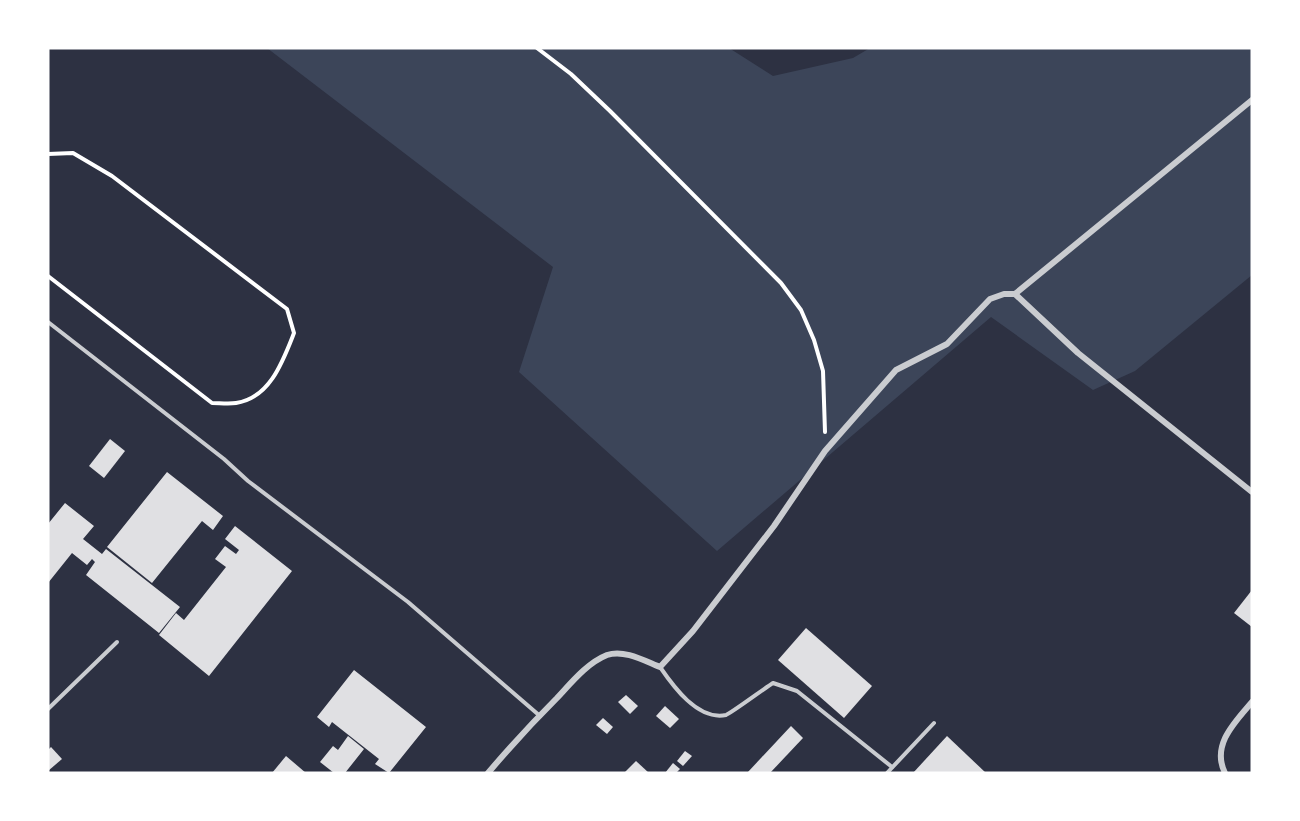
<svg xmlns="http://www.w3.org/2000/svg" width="1300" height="821" font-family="Literata,serif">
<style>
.green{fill:#3c4559}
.building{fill:#e0e0e3}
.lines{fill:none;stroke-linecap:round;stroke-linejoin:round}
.path{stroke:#fff;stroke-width:4}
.service{stroke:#caccd0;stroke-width:4}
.minor{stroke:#caccd0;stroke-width:6}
</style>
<rect width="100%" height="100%" fill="#2d3142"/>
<path class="green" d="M 267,48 L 729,48 L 773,76 L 853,58 L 870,48 L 1252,48 L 1252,275 L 1135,371 L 1093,390 L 991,317 L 717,551 L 519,372 L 553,267 Z"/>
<g class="building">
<path d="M 110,439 L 125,451 L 104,478 L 89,466 Z"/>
<path d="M 167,472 L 223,516 L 213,530 L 202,521 L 152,583 L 107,547 Z"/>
<path d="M 65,503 L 94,526 L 83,539 L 102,554 L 106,549 L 180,607 L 159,633 L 86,575 L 95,562 L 92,559 L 87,565 L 72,553 L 48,583 L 48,524 Z"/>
<path d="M 235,526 L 292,571 L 209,676 L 159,635 L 176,613 L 184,620 L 226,567 L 215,559 L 225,546 L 236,554 L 239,550 L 225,539 Z"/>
<path d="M 1252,590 L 1252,627 L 1234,613 Z"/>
<path d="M 806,628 L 872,686 L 844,718 L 778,660 Z"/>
<path d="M 354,670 L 426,727 L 389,773 L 375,764 L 379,759 L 332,722 L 329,727 L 317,717 Z"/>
<path d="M 626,695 L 638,706 L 630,714 L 618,702 Z"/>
<path d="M 665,706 L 679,719 L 670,728 L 656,716 Z"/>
<path d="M 603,718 L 613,727 L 607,734 L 596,725 Z"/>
<path d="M 791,726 L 803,738 L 770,773 L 747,773 Z"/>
<path d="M 348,736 L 364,749 L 345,773 L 334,773 L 320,762 L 333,746 L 338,750 Z"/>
<path d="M 947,736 L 986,773 L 913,773 Z"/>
<path d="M 51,747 L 62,759 L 48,771 L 48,750 Z"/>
<path d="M 685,751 L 692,756 L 683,766 L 677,761 Z"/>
<path d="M 286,756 L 306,773 L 272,773 Z"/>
<path d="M 636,761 L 649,773 L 624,773 Z"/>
<path d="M 673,763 L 680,769 L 676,773 L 665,773 Z"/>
</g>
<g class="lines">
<g class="path">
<path d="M 537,48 L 571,74 L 610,111 L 781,283 L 801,310 L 814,340 L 823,371 L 825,432"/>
<path d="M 48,154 L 73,153 L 112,176 L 287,309 L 294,333 C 283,361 270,398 236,403 C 229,404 219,403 212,403 L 48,276"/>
</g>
<g class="service">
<path d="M 48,322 L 224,459 L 248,481 L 408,602 L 540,716"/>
<path d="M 660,667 C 673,686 698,721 726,715 C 730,714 765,688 773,683 L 797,691 L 892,767"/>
<path d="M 48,709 L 117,642"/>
<path d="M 887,773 L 934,723"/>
</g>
<g class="minor">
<path d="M 1015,294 L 1078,353 L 1252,492"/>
<path d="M 488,773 C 510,747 533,722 557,698 C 571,683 587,663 607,655 C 624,649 645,661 660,667 L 693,631 L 774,526 L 825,451 L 896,370 L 947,344 L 990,299 L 1004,294 L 1015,294 L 1252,100"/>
<path d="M 1225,773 C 1211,745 1235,722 1252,702"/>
</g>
</g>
<rect width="1300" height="821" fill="none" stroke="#ffffff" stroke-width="99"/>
</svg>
